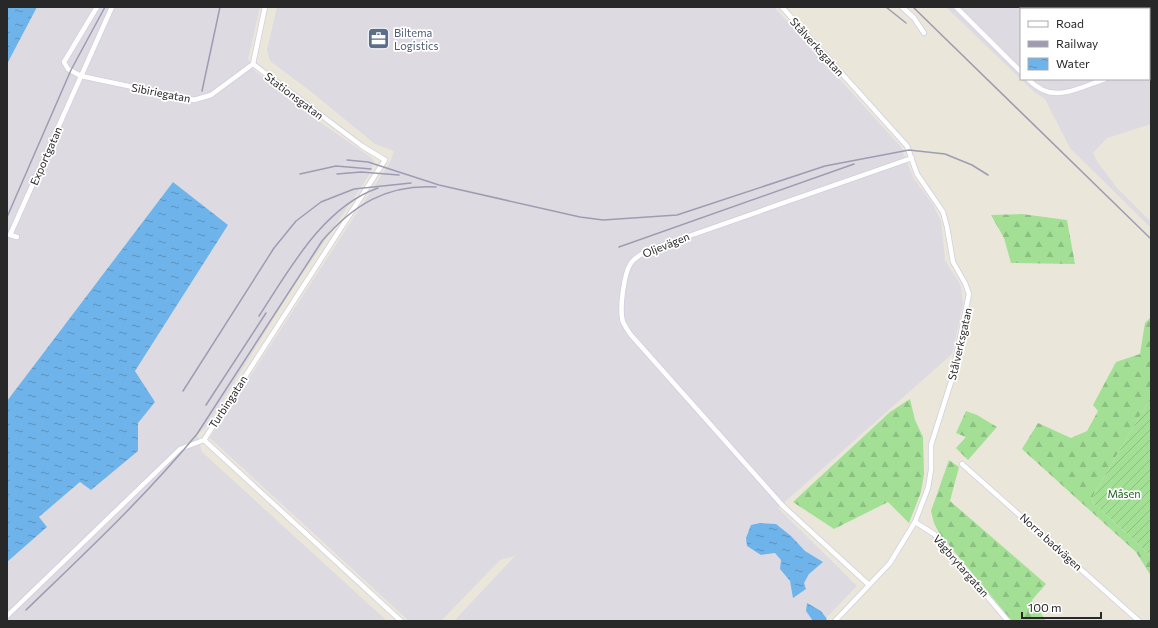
<svg xmlns="http://www.w3.org/2000/svg" width="1158" height="628" font-family="Commissioner,sans-serif">
<style>
.industrial{fill:#dedae2;fill-rule:evenodd}
.forest{fill:url(#forest-firs)}
.garden{fill:url(#garden-furrows)}
.water{fill:url(#water-ripples)}
.lines{fill:none;stroke-linecap:round;stroke-linejoin:round}
.street-casing{stroke:#cfcfe0;stroke-width:6}
.street{stroke:#fff;stroke-width:4.5}
.rail{stroke:#9d9cb2;stroke-width:1.5}
.labels{text-anchor:middle;stroke-width:3.5;stroke-linejoin:round;paint-order:stroke}
.service-label{font-size:11px;fill:#4e5e75;stroke:#fff;text-anchor:start}
.street-label{font-size:11px;fill:#282828;stroke:#fff}
.park-label{font-size:11px;fill:#1e611b;stroke:#fff}
</style>
<defs>
<pattern id="forest-firs" width="22" height="20" patternUnits="userSpaceOnUse"><rect width="22" height="20" fill="#a3e096"/><path d="M5 1l3.5 6h-7zM16 11l3.5 6h-7z" fill="#8cc081"/></pattern>
<pattern id="garden-furrows" width="10" height="10" patternUnits="userSpaceOnUse"><rect width="10" height="10" fill="#a3e096"/><path d="M-1 1l2-2M0 10L10 0M9 11l2-2" fill="none" stroke="#8cc081"/></pattern>
<pattern id="water-ripples" width="26" height="14" patternUnits="userSpaceOnUse"><rect width="26" height="14" fill="#6eb4ea"/><path d="M2 4q2-2 4 0t4 0M15 11q2-2 4 0t4 0" fill="none" stroke="#5a92be"/></pattern>
</defs>
<rect width="100%" height="100%" fill="#eae6d9"/>
<g class="industrial">
<path d="M 37,7 L 260,7 L 248,59 L 254,70 L 314,118 L 372,158 L 374,162 L 369,175 L 287,297 L 207,426 L 197,435 L 202,452 L 387,621 L 7,621 L 7,562 L 47,527 L 39,517 L 81,482 L 138,451 L 138,422 L 155,402 L 135,371 L 228,225 L 173,182 L 7,401 L 7,64 Z"/>
<path d="M 277,7 L 774,7 L 901,147 L 914,179 L 932,203 L 941,221 L 945,260 L 961,286 L 963,304 L 952,354 L 778,508 L 857,586 L 823,621 L 454,621 L 515,556 L 500,560 L 441,621 L 409,621 L 210,438 L 390,162 L 394,151 L 375,144 L 309,90 L 270,61 L 267,50 Z"/>
<path d="M 946,7 L 1151,7 L 1151,124 L 1107,138 L 1093,153 L 1097,161 L 1117,188 L 1149,220 L 1151,218 L 1151,228 L 1070,148 L 1045,99 L 1033,91 ZM 1021,9 L 1149,9 L 1149,79 L 1021,79 Z"/>
</g>
<g class="forest">
<path d="M 1022,214 L 1067,220 L 1075,264 L 1011,263 L 1004,238 L 991,215 Z"/>
<path d="M 1151,317 L 1151,397 L 1094,494 L 1092,502 L 1151,556 L 1151,576 L 1136,552 L 1022,449 L 1038,423 L 1071,438 L 1087,431 L 1098,411 L 1093,405 L 1116,362 L 1140,354 L 1145,323 Z"/>
<path d="M 910,399 L 915,420 L 923,437 L 924,474 L 921,492 L 909,523 L 888,502 L 834,529 L 793,502 L 890,412 Z"/>
<path d="M 966,411 L 977,415 L 997,427 L 968,460 L 956,448 L 966,437 L 956,433 Z"/>
<path d="M 949,460 L 959,467 L 950,501 L 1046,584 L 1032,600 L 1046,621 L 1012,621 L 939,533 L 934,523 L 931,511 Z"/>
</g>
<path class="garden" d="M 1151,397 L 1151,556 L 1092,502 L 1094,494 Z"/>
<g class="water">
<path d="M 7,7 L 37,7 L 7,64 Z"/>
<path d="M 173,182 L 228,225 L 135,371 L 155,402 L 138,423 L 138,451 L 91,490 L 80,482 L 39,517 L 47,527 L 7,562 L 7,401 Z"/>
<path d="M 760,523 L 776,524 L 791,536 L 805,551 L 823,562 L 809,574 L 804,583 L 806,589 L 793,598 L 790,581 L 780,569 L 781,560 L 775,553 L 761,555 L 747,546 L 746,538 L 751,525 Z"/>
<path d="M 807,603 L 821,611 L 827,619 L 825,621 L 813,621 L 806,611 Z"/>
</g>
<g class="lines">
<defs>
<g id="street">
<path d="M 97,7 L 64,62 L 68,69 L 81,76 L 194,100 L 211,95 L 253,64"/>
<path d="M 782,7 L 907,146 L 917,174 L 943,212 L 947,227 L 953,262 L 965,283 L 969,294 L 951,382 L 931,445 L 931,470 L 928,488 L 915,522"/>
<path d="M 902,7 L 914,18 L 924,33"/>
<path d="M 956,7 L 1021,72"/>
<path d="M 253,64 L 362,146 L 385,160 L 204,440 L 401,621"/>
<path d="M 253,64 L 265,7"/>
<path d="M 1149,65 L 1151,64"/>
<path d="M 1028,79 C 1053,105 1075,89 1105,79"/>
<path d="M 17,237 L 10,235 L 112,7"/>
<path d="M 962,464 L 1139,621"/>
<path d="M 869,585 L 783,506 L 631,335 C 628,331 625,326 623,322 C 619,309 624,273 631,263 C 635,257 642,254 649,250 L 912,158"/>
<path d="M 7,616 L 180,449 L 204,440"/>
<path d="M 835,621 L 890,563 L 915,522 L 934,534 L 1008,621"/>
</g>
</defs>
<use href="#street" class="street-casing"/>
<use href="#street" class="street"/>
<g class="rail">
<path d="M 886,7 L 906,23"/>
<path d="M 913,7 L 1151,239"/>
<path d="M 202,91 L 220,7"/>
<path d="M 347,160 L 368,162 L 439,185 L 580,217 L 603,220 L 677,215 L 825,166 L 909,150 L 945,154 L 972,165 L 988,175"/>
<path d="M 300,174 L 336,166 L 371,169"/>
<path d="M 337,174 L 361,172 L 399,175"/>
<path d="M 7,217 L 71,70 L 105,7"/>
<path d="M 619,247 L 854,164"/>
<path d="M 259,316 C 289,270 323,207 378,188"/>
<path d="M 183,391 L 274,248 L 296,221 L 321,202 L 354,189 L 411,183"/>
<path d="M 206,405 L 266,313"/>
<path d="M 26,610 C 85,553 145,497 197,434 L 322,241 C 353,205 387,184 436,187"/>
</g>
</g>
<defs>
<symbol id="office-square" viewBox="-11 -11 22 22"><rect x="-9" y="-9" width="18" height="18" rx="4" fill="#5c6f8a" stroke="#fff"/><path d="M-6-3h4V-5.5h4V-3h4V5H-6ZM-1-4.5V-3h2v-1.5ZM-6 0V1H6V0Z" fill="#fff"/></symbol>
</defs>
<g fill-rule="evenodd">
<use href="#office-square" x="366" y="26" width="25" height="25"/>
</g>
<g class="labels">
<g class="service-label">
<text x="394" y="37">Biltema<tspan x="394" dy="13">Logistics</tspan></text>
</g>
<g class="street-label">
<text transform="translate(817 47) rotate(48)" y="4">Stålverksgatan</text>
<text transform="translate(161 93) rotate(11)" y="4">Sibiriegatan</text>
<text transform="translate(294 96) rotate(37)" y="4">Stationsgatan</text>
<text transform="translate(46 156) rotate(-66)" y="4">Exportgatan</text>
<text transform="translate(666 245) rotate(-22)" y="4">Oljevägen</text>
<text transform="translate(960 344) rotate(-77)" y="4">Stålverksgatan</text>
<text transform="translate(228 402) rotate(-57)" y="4">Turbingatan</text>
<text transform="translate(1051 542) rotate(42)" y="4">Norra badvägen</text>
<text transform="translate(961 566) rotate(49)" y="4">Vågbrytargatan</text>
</g>
<g class="park-label">
<text x="1124" y="498">Måsen</text>
</g>
</g>
<rect width="1158" height="628" fill="none" stroke="#282828" stroke-width="16"/>
<rect x="1020" y="8" width="130" height="72" fill="#ffffff" stroke="#a9a9a9"/>
<rect x="1028" y="21" width="20" height="6" fill="#ffffff" stroke="#a9a9a9"/>
<text x="1056" y="28" font-size="12" fill="#282828">Road</text>
<rect x="1028" y="41" width="20" height="6" fill="#9d9cb2" stroke="#a9a9a9"/>
<text x="1056" y="48" font-size="12" fill="#282828">Railway</text>
<rect x="1028" y="58" width="20" height="12" fill="url(#water-ripples)" stroke="#a9a9a9"/>
<text x="1056" y="68" font-size="12" fill="#282828">Water</text>
<path d="M1022 612v6h79v-6" fill="none" stroke="#282828" stroke-width="2"/>
<text x="1028" y="612" font-size="12" fill="#282828" stroke="#ffffff" stroke-width="3" paint-order="stroke">100 m</text>
</svg>
